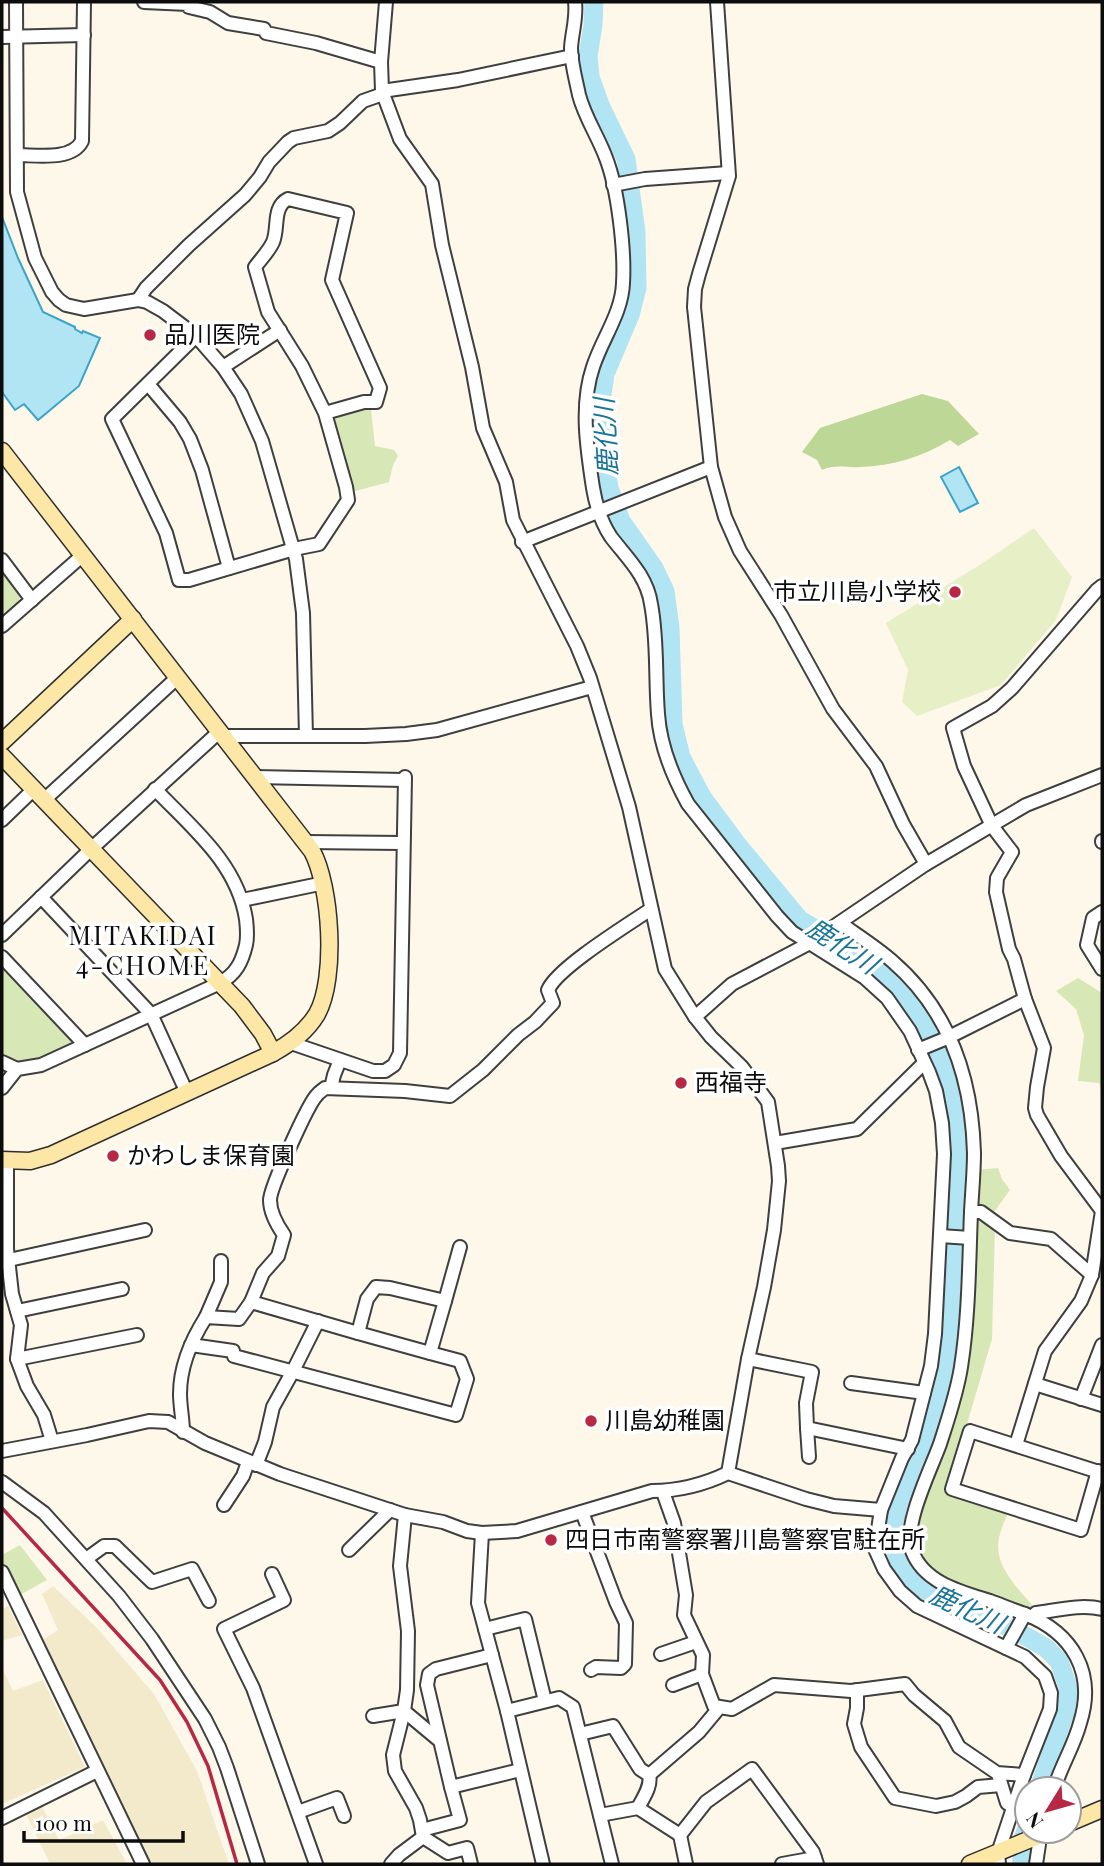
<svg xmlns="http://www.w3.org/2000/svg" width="1104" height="1866" font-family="'Playfair Display','Noto Sans JP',serif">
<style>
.farmland{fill:#f3eacc}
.green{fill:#d7e7b6}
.forest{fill:#bdd796}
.pitch{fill:#e7efc7}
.water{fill:#b1e5f4;stroke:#3aa5c9;stroke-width:2}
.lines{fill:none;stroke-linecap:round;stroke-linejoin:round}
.river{stroke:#b1e5f4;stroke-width:19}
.street-casing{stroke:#3f3f3f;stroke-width:16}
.secondary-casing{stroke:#2e2e2e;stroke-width:19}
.street{stroke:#fff;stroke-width:12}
.secondary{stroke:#fde7a7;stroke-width:16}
.rail{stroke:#b72844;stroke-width:3.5}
.poi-dot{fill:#b72844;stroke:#fff;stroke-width:2.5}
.labels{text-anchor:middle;stroke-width:7;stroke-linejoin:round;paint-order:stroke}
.poi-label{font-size:24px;fill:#0c0c0c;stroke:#fff;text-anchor:start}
.water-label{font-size:26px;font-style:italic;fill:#197499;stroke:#fff}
.neighbourhood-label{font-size:26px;letter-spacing:2px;fill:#0c0c0c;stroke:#fff}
</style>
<rect width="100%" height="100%" fill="#fef8eb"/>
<g class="farmland">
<path d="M 53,1586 L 97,1628 L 154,1694 L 197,1771 L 229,1864 L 151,1864 L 42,1640 L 58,1630 L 42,1594 Z"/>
<path d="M 8,1606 L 22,1635 L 2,1641 L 2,1609 Z"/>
<path d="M 2,1668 L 13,1691 L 43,1680 L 85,1767 L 2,1804 Z"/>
<path d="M 42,1806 L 59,1840 L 103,1820 L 127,1864 L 50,1864 L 26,1814 Z"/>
</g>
<g class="green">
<path d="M 364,406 L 371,410 L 375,446 L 394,450 L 398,456 L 393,465 L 389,482 L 352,492 L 332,421 L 335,416 Z"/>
<path d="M 2,567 L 20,590 L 19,606 L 2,621 Z"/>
<path d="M 2,965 L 72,1038 L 69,1046 C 42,1059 32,1068 2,1056 Z"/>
<path d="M 1078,978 L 1102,993 L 1102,1092 L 1099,1083 L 1078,1081 L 1084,1035 L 1076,1009 L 1056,991 Z"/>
<path d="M 998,1168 L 1002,1179 L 1010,1190 L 994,1212 L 995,1227 L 992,1339 L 967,1424 L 945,1492 L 1008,1513 C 1005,1520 1002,1527 1000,1534 C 991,1563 1016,1586 1032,1605 L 1031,1610 L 1028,1611 L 941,1581 L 913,1550 L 915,1527 L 952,1415 L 977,1170 Z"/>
<path d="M 20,1545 L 47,1580 L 16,1597 L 2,1569 L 2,1555 Z"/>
</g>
<path class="forest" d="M 922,394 L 948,401 L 979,434 L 958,446 L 950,440 C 922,457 893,466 860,467 C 846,468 835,464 822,470 L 817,460 L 802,452 L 820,428 Z"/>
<path class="pitch" d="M 1034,528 L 1072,577 L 1056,620 L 1001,685 L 917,716 L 902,702 L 908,670 L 886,623 L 981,564 Z"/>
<g class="water">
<path d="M 2,217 L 18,258 L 43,312 L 75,327 L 75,329 L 82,333 L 83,331 L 100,338 L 79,386 L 38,420 L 24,404 L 15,410 L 2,392 Z"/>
<path d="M 959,467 L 978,503 L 960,512 L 941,477 Z"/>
</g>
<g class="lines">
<g class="river">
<path d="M 594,2 L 593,25 L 588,56 L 590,77 L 600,105 L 626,159 L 636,232 L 637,288 L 630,315 L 605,374 L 601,401 L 601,440 L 609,488 L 621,521 L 654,568 L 665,591 L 670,628 L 673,724 L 681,757 L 702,797 L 736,843 L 800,920 L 870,961 L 902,990 L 917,1011 L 940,1058 L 953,1092 L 961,1148 L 953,1232 L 949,1348 L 941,1396 L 927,1440 L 898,1504 L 893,1528 L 894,1546 L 899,1562 L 907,1577 L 919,1587 L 945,1603 L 985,1615 L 1029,1638 L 1046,1648 L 1059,1661 L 1069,1690 L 1065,1712 L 1039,1789"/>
<path d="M 1022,1864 L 1022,1842 L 1027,1828"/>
</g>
<defs>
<g id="street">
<path d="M 16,2 L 17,192 L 35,258 L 52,292 L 59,300 L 66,305 L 84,309 L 138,300 L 147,302 L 163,311 L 196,336 L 223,367 L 241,394 L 262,441 L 296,559 L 303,613 L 306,736"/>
<path d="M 144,2 L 188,4 L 189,7 L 210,12 L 228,23 L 264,29 L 266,33 L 316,43 L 381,62"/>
<path d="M 386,2 L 381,62 L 382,91 L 400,139 L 432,184 L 442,245 L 472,367 L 483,428 L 506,482 L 513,520 L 577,646 L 590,678 L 629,807 L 665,969 L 695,1017 L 711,1037 L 742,1067 L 768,1102 L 778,1166 L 779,1181 L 774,1230 L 764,1287 L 748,1359 L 728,1473"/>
<path d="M 575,2 C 577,18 572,32 571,48 C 571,63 576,80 579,95 C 585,118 598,136 606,158 C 618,189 625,250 623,283 C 622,313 602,339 593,367 C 580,405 587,449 593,488 C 596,506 601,522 611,537 C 627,558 647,576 651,604 C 658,641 655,677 658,714 C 660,746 673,777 688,804 L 777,916 L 792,932 L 865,978 L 887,998 L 910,1031 L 929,1072 L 936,1091 L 942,1123 L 944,1154 L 935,1334 L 931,1366 L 912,1440 L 902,1458 L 881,1510 L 875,1549 L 884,1569 L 900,1591 L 917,1606 L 1025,1657 L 1045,1676 L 1051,1693 L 1050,1709 L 1024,1775 L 998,1853 L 999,1864"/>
<path d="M 717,2 L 729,176 L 699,274 L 695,289 L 694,307 L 711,467 L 725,517 L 740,551 L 781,615 L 833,709 L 876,766 L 903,824 L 926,864"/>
<path d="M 2,37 L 84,35"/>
<path d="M 382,91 L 458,80 L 572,56"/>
<path d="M 17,155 C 37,155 72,161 82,141 L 84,2"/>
<path d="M 613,185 L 645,179 L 728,173"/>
<path d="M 138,300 L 146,288 L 189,245 L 245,195 L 260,177 L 269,162 L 288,142 L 294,138 L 328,131 L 340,123 L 363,101 L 383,94"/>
<path d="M 196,336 L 112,419 L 166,533 L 179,580 L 189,580 L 294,549 L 319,544 L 348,500 L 346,487 L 325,413 L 302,366 L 268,312 L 255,267 C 261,259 269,251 273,242 C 279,228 272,207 288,199 L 347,213 L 332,280 L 380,388 L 376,402 L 364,402 L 325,413"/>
<path d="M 223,367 L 280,330"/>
<path d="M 148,384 L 180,422 L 190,439 L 202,470 L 229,568"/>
<path d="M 522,542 L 711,467"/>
<path d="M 2,560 L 32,600"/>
<path d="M 2,626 L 83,555"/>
<path d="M 223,736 L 365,736 L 406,734 L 437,730 L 592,687"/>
<path d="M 255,777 L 404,780"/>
<path d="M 44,800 L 178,677"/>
<path d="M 2,820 L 33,790"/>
<path d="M 1102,841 L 1102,842"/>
<path d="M 305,842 L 402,843"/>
<path d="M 41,897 L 151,1014 L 187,1093"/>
<path d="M 242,900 L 324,883"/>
<path d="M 1102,912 L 1093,918 L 1087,945 L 1102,969"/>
<path d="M 840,923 C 857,935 876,947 892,961 C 950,1011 972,1078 974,1153 C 974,1172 972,1192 971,1212"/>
<path d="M 2,935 L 91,849 L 220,731"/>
<path d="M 2,957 L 85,1045"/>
<path d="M 695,1017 L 732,984 L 808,944 L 926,864 L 1026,805 L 1102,775"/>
<path d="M 291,1043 L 373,1071 L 385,1071 L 394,1065 L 400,1053 L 405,777"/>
<path d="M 918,1050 L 947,1038 L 1025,999"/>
<path d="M 2,1062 L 17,1069"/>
<path d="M 2,1088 L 17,1069 L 41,1065 L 220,983 C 236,974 242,962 246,945 C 248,936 247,928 246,919 C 237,863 192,828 155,789"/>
<path d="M 331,1088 L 334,1075 L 340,1060"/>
<path d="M 775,1143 L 857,1129 L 924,1063"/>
<path d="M 7,1161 L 7,1249 L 12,1294 L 21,1325 L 17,1359 L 27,1386 L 44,1415 L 52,1441"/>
<path d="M 940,1236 L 970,1238"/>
<path d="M 9,1260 L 145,1230"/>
<path d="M 445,1301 L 460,1247"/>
<path d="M 17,1311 L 122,1289"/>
<path d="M 206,1317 L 221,1282 L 221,1261"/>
<path d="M 358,1333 L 430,1353"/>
<path d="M 191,1345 L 233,1351 L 234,1356 L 456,1415 L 467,1379 L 460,1361 L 430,1353 L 445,1301 L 390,1288 L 376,1287 L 367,1299 L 358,1333 L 251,1302"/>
<path d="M 17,1359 L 137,1335"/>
<path d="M 748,1359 L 812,1372 L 806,1403 L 807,1428 L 908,1449"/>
<path d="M 851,1383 L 924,1393"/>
<path d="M 1035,1384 L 1102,1405"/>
<path d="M 1081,1399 L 1102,1345"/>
<path d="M 807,1428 L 809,1457"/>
<path d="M 183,1432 C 183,1420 180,1406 180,1394 C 180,1367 192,1339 206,1317 L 239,1319 L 251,1302 L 263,1273 L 278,1256 L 284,1235 C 277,1225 270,1213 270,1200 C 270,1188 308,1104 317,1095 C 319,1092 323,1090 325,1088 L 405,1091 L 450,1096 L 483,1070 L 518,1035 L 535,1022 L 553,1003 L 548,990 C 557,968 629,924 651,909"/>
<path d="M 1016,1445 L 1045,1351 L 1081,1301 L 1092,1275 L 1102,1211 L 1061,1156 L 1037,1115 L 1035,1108 L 1037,1087 L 1044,1048 L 1025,999 L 1014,959 L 1009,949 L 996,892 L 997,878 L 1012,852 L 992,826 L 964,766 L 953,728 L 992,706 L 1012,688 L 1097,590 L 1102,586"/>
<path d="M 2,1451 L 87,1435 L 149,1421 L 168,1422 L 205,1443 L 280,1474 L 405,1515 L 443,1522 L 467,1531 L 482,1533 L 517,1531 L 652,1491 C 679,1491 703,1485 728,1473 L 806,1499 L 834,1506 L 881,1510"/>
<path d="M 256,1465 L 265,1442 L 273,1407 L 293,1371 L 318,1321"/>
<path d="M 1098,1471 L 1081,1530 L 952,1489 L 970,1431 L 1102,1473"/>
<path d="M 2,1482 L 44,1513 L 119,1596 L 152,1639 L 205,1719 L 219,1747 L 227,1768 L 258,1864"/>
<path d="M 663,1492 L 674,1523 L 686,1595 L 684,1615 L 703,1655 L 702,1674 L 714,1706 L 732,1709 L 774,1685 L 851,1691 L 905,1684 L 914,1695 L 945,1721 L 959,1747 L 997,1773 L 1024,1775"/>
<path d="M 224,1505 L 243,1476 L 248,1462"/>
<path d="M 582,1512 L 616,1602 L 626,1623 L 625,1664 L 621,1668 L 596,1667 L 591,1670"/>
<path d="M 482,1533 L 478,1603 L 507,1711 L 543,1864"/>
<path d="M 349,1550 L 390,1510"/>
<path d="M 86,1559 L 104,1546 L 115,1546 L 152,1582 L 192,1569 L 209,1601"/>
<path d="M 2,1572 L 143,1864"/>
<path d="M 272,1574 L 284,1600 L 224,1629 L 253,1688 L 316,1864"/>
<path d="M 1025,1614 C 1013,1610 1001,1605 990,1601 C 961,1592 924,1583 912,1551 C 902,1527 931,1469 940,1444 C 948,1419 957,1393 961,1367 C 969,1316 969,1263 971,1212 L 981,1212 L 1010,1233 L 1051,1239 L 1092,1275"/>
<path d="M 1032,1617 L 1036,1613 C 1058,1610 1081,1604 1102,1609"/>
<path d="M 485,1629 L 525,1619 L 545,1701"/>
<path d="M 1006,1648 L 1025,1614 C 1073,1633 1096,1673 1080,1723 C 1074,1746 1061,1766 1054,1789"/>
<path d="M 661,1654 L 696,1642"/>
<path d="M 492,1655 L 436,1669 L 429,1674 L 427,1685 L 451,1787 L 520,1770"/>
<path d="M 673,1685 L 702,1674"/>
<path d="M 857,1690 L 857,1708 L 854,1724 L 861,1747 L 895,1798 L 936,1806 L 955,1802 L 966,1796 L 978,1787 L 1001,1785"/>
<path d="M 507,1711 L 559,1698 L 573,1707 L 612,1864"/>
<path d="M 373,1716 L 404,1711 L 440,1741"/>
<path d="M 580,1734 L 613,1726 L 640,1769 L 649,1775 C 652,1786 643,1798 638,1808"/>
<path d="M 649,1775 L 699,1732 L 719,1708"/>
<path d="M 999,1777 L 1007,1803 L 1013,1807"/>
<path d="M 298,1812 L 337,1798 L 344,1816"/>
<path d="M 600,1815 L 638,1808 L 680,1835"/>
<path d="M 2,1818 L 97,1771"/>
<path d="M 422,1830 L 460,1820 L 451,1787"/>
<path d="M 423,1837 L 448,1853 L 467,1848 L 471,1864"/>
<path d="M 391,1864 L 399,1855 L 423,1837 L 420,1820 L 416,1808 L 395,1771 L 393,1755 L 404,1711 L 407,1690 L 408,1631 L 400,1566 L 405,1515"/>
<path d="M 686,1864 L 680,1835 L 706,1802 L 752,1769 L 813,1852 L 817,1864"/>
<path d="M 782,1864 L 815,1858"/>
<path d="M 1036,1864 L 1041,1831"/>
</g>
<g id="secondary">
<path d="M 2,451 L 312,851 C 331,886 337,978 317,1014 C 306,1032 291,1043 273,1053 L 51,1155 L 30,1161 L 2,1160"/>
<path d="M 2,742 L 133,619"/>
<path d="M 2,756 L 242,1006 L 263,1034 L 273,1053"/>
<path d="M 1069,1823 L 1102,1809"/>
<path d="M 970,1864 L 1050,1831"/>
</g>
</defs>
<use href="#street" class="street-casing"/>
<use href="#secondary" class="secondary-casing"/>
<use href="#street" class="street"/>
<use href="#secondary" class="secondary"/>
<path class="rail" d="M 2,1508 L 160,1680 L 187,1722 L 208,1766 L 237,1864"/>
</g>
<g class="poi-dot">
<circle cx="150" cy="335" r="7"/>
<circle cx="955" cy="592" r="7"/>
<circle cx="681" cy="1083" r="7"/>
<circle cx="113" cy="1156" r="7"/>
<circle cx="591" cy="1421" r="7"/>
<circle cx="551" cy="1540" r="7"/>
</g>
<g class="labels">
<g class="poi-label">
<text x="164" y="343">品川医院</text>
<text x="941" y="600" text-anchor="end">市立川島小学校</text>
<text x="695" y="1091">西福寺</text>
<text x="127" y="1164">かわしま保育園</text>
<text x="605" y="1429">川島幼稚園</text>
<text x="565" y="1548">四日市南警察署川島警察官駐在所</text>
</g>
<g class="water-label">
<text transform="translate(606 437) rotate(-93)" y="9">鹿化川</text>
<text transform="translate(842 946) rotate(33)" y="9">鹿化川</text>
<text transform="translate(967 1609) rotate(25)" y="9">鹿化川</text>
</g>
<g class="neighbourhood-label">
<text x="143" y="945">MITAKIDAI<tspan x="143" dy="30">4-CHOME</tspan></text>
</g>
</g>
<rect width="1104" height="1866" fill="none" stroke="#0c0c0c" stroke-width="7"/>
<g transform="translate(1048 1810) rotate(233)"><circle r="33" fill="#ffffff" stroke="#9e9e9e" stroke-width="2"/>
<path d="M0-5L12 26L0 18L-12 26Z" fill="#b72844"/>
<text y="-10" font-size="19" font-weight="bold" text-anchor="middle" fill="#0c0c0c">N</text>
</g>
<path d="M24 1831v10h159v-10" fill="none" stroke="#0c0c0c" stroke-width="3.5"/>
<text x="35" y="1831" font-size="21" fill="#0c0c0c" stroke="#ffffff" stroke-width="5" paint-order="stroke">100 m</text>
</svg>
